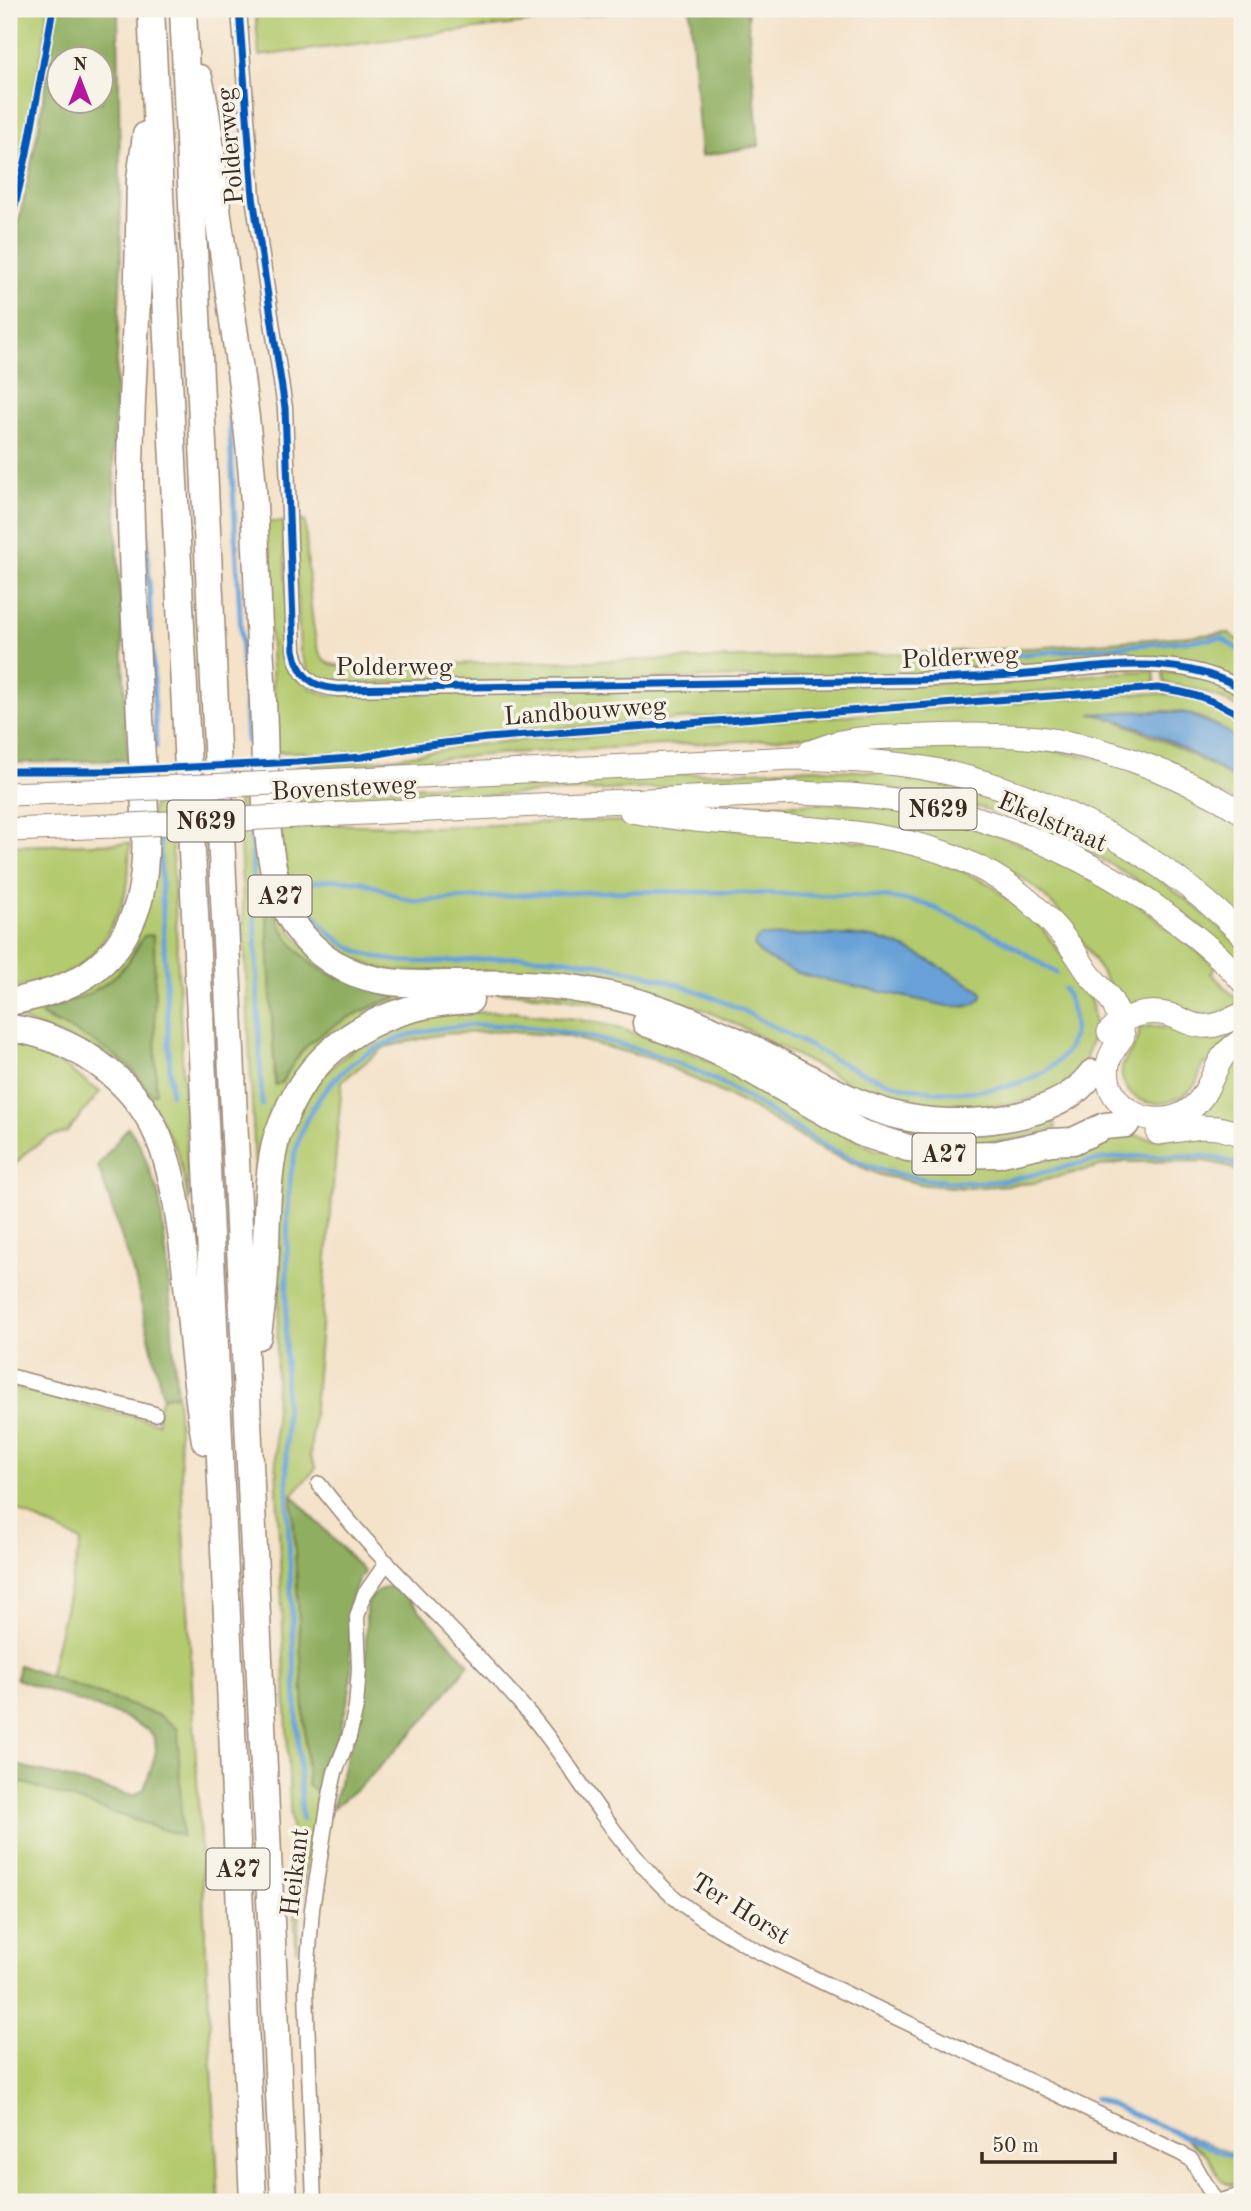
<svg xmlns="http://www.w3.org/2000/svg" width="1251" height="2211" font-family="'Old Standard TT',serif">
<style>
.green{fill:#b4ca6e;stroke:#787a46;stroke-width:2;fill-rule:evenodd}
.forest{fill:#8fae61;stroke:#656c40;stroke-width:2;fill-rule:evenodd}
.water{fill:#68a1d7;stroke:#52667a;stroke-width:2}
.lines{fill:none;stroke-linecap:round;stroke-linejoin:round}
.stream{stroke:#68a1d7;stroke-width:5}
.minor-casing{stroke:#988674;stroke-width:17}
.primary-casing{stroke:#988674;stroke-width:25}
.motorway-casing{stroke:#988674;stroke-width:29}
.minor{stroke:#fff;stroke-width:14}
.primary{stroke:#fff;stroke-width:23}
.motorway{stroke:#fff;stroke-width:26}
.primary-bridge-casing{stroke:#988674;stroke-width:25;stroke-linecap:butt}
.primary-bridge{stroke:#fff;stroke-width:23}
.cycleway-casing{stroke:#f7f3e8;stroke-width:11}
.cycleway{stroke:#0057b8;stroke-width:7}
.labels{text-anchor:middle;stroke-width:7;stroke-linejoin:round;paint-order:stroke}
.shield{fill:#f7f3e8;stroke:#73665b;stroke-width:2}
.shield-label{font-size:24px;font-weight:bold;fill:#3b2a1e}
.street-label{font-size:26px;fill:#3b2a1e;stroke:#f7f3e8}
</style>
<rect width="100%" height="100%" fill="#f7f3e8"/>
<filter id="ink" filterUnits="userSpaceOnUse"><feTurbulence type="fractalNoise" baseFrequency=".0143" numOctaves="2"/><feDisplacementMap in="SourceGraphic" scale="14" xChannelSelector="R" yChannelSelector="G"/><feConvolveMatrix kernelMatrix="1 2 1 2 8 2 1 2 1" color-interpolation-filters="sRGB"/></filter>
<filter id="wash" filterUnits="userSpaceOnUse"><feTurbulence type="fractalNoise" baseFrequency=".00686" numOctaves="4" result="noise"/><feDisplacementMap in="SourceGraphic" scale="28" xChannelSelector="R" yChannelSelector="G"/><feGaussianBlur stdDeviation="1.57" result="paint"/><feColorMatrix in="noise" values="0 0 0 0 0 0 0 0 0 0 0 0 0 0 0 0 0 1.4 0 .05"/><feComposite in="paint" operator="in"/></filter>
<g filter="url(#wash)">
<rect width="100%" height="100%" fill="#f4e2c9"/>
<g class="green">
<path d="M 9,9 L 48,9 L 44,40 L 19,168 L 9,204 Z"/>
<path d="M 255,9 L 637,9 L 259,56 Z"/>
<path d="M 294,521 L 305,521 C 307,545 310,643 322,657 C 327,664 334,665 341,666 L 801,657 L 1033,648 L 1228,633 L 1242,642 L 1242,683 L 1196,665 L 936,674 L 327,684 L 308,671 L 300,651 Z"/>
<path d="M 265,522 L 283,522 L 289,649 L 310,688 L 327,695 L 1012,681 L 1154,670 L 1155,681 L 1153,683 L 472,735 L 384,749 L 306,755 L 305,752 L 276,752 Z"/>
<path d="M 1166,671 L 1201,677 L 1242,695 L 1242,711 C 1218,694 1193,687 1164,683 L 1163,673 Z"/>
<path d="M 1145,693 C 1182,693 1212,701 1242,722 L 1242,746 C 1228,731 1207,718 1186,713 C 1166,708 1120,712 1098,714 C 1148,732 1194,754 1239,782 L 1242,784 L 1242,805 L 1158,763 L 913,729 L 745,741 L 509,753 L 298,771 L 298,766 L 387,759 L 466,746 L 501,742 Z"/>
<path d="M 979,739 L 1113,761 L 1242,818 L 1242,919 L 1109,823 L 840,748 Z"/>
<path d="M 815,768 C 845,771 876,771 905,776 C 1034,797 1149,858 1242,948 L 1242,964 C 1118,845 971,782 797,782 L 299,803 L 299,792 Z"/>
<path d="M 257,797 C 262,858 269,924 322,963 C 371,999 435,989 492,989 C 518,990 545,991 571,994 C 626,1002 683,1019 733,1044 C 774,1064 812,1090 855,1108 C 918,1134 986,1134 1051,1111 L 1056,1128 C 1005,1144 953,1149 900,1135 C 822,1114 757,1059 682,1029 C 606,999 486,980 407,1003 C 382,1011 362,1022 341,1037 C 317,1054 298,1071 284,1098 C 265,1132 264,1172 260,1210 L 257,1211 L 238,798 ZM 274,912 C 300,970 336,984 396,992 L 397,998 C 369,1006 322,1028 302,1051 C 294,1061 288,1072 281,1083 L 275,1085 L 267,913 Z"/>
<path d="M 170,801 L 189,1203 L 178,1153 L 149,1097 L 129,1072 L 103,1052 L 24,1021 L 11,1012 L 121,951 L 154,802 ZM 153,935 L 154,940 L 156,1093 L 151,1095 C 144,1086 138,1076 130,1068 C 109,1045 76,1032 48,1020 L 70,1002 L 89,995 L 110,982 L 127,963 L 144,936 Z"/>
<path d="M 849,803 L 955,821 L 1044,852 L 1139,905 L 1216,967 L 1211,973 L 1242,1005 L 1212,1015 L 1123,1011 C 1097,963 1070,913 1025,880 C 1011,869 993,863 976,856 L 672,806 Z"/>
<path d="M 598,821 L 705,825 L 910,847 L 990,884 L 1042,928 L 1084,986 L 1092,1005 L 1095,1030 L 1084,1064 L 1060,1091 L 1016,1103 L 976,1107 L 916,1105 L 888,1100 L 866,1092 L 746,1029 L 705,1010 L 647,991 L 604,980 L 528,971 L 405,971 L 384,969 L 355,960 L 341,953 L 324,941 L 309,925 L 289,884 L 284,861 L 280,827 L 321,824 L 436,827 ZM 762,936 C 801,936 844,931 882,940 C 914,948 949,973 979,989 L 981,999 L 966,1007 L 797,973 L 759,953 L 754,945 Z"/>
<path d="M 130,843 L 128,882 L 122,905 L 103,941 L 93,954 L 74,970 L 52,980 L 9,989 L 9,846 Z"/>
<path d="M 512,1012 L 576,1019 L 607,1025 L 658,1040 L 703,1058 L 740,1077 L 875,1150 L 1129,1134 L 1152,1139 L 1185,1136 L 1242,1142 L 1242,1173 L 1223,1165 L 1204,1161 L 1124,1162 L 1101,1166 L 1033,1183 L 969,1188 L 926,1185 L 880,1175 L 823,1150 L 749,1106 L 656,1060 L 565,1036 L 498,1031 L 443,1034 L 385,1047 L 342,1081 L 310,1456 L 316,1468 L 292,1495 L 308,1785 L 320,1793 L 307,1856 L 296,1951 L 275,1437 C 275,1379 278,1321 280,1262 C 280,1228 277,1195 283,1161 C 295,1087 351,1037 422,1018 C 451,1011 483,1012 512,1012 Z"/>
<path d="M 1151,1026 L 1167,1028 L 1180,1035 L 1183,1030 L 1231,1028 L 1234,1035 L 1208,1064 L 1203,1063 C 1200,1072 1199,1081 1192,1088 C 1176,1106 1140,1111 1126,1087 C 1110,1060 1142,1052 1139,1028 Z"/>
<path d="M 9,1040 L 55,1060 L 100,1092 L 67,1132 L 49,1137 L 25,1153 L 9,1172 Z"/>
<path d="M 1242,1050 L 1242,1127 L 1200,1121 L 1196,1114 L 1227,1069 Z"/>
<path d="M 9,1386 L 158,1423 L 159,1405 L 163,1397 L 177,1395 L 219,2202 L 9,2202 L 9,1820 L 21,1782 L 182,1835 L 160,1716 L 49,1677 L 81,1541 L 9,1506 Z"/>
<path d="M 1178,2132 L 1242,2158 L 1242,2186 C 1210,2185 1223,2170 1204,2153 C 1195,2146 1186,2141 1178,2132 Z"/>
</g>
<g class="forest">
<path d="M 58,9 L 118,9 L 121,265 L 113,453 L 128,760 L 9,763 L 9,280 L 18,225 L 38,131 ZM 60,60 L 102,60 L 102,102 L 60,102 Z"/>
<path d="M 690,9 L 747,9 L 759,146 L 701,156 Z"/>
<path d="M 267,912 L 274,912 C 303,976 334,977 397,992 L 397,998 C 369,1005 321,1029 302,1051 C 294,1061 288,1072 281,1083 L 275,1085 Z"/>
<path d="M 153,935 L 154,940 L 156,1093 L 152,1095 L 130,1067 L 109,1051 L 81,1035 L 41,1015 L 44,1011 C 75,1000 104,991 126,965 C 133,956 138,945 144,936 Z"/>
<path d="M 128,1127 L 140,1145 L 159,1196 L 167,1260 L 177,1395 L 163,1397 L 136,1281 L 98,1166 Z"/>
<path d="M 292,1495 L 364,1572 C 338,1607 356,1649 350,1688 C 344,1724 330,1759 320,1793 L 308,1785 Z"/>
<path d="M 396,1585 L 469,1664 L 427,1717 L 367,1780 L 332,1809 L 362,1701 L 366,1678 L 366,1606 C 373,1592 381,1588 396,1585 Z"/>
<path d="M 19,1665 L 160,1716 L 178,1729 L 182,1836 L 9,1778 L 10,1763 L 125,1794 L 135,1795 L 144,1789 L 152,1766 L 156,1751 L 155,1739 L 148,1730 L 124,1717 L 16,1679 Z"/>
</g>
<g class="water">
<path d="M 1138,711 L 1186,713 L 1227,731 L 1242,746 L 1242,784 C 1202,757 1138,720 1090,714 Z"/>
<path d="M 762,936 C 798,936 847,932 882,940 C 916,949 948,973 979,989 L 983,995 C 975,1009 961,1006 947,1006 L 808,976 C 793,972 760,958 754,945 L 756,940 Z"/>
</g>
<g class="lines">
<g class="stream">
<path d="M 229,415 L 247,742"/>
<path d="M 145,495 L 156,747"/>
<path d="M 916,659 L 1015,655 L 1222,638 L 1237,649"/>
<path d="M 251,825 L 262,1105"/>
<path d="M 159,831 L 171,1094"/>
<path d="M 1056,973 C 1037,962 1019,948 999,938 C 984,930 968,924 953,917 C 943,913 933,906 922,903 C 885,894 843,896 805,895 C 709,891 614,889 518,895 C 496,897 473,898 451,899 C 437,900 422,903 409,900 C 393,896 378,886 362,882 C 351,880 310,877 306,888 C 302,895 308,905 312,911 C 358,986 457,956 530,957 C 561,957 592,962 622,969 C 660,977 698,990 733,1006 C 826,1049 882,1106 992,1089 C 1017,1085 1042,1078 1060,1059 C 1079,1040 1076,1011 1064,989"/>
<path d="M 302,1820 C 294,1640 281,1459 287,1278 C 288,1221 283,1152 316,1103 C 373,1017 483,1017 574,1034 C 633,1045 691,1064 743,1095 C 788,1122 828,1153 878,1169 C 916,1180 958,1185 998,1181 C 1032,1177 1065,1165 1099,1160 C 1124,1155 1150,1157 1176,1156 C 1203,1156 1218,1155 1242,1168"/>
<path d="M 1095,2098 L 1242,2161"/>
</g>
</g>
</g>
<g filter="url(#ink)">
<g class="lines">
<defs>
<g id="minor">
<path d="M 239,9 L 253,197 L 285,408 L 294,650 C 299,677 312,687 338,689 L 915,680 C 952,678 990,677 1027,674 C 1099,668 1176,651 1242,689"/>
<path d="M 9,1376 L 155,1414"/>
<path d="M 319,1484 C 381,1565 460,1633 527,1711 C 555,1743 577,1780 602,1814 C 619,1838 639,1862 659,1883 C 686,1912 722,1930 755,1950 L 1180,2153 L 1192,2160 L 1216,2202"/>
<path d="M 314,2202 L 306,1991 L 312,1909 L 329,1800 L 335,1772 L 349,1737 L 356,1707 L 359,1669 L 357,1617 L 364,1595 L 387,1562"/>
<path d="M 1216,2202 L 1242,2195"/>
</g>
<g id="primary">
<path d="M 810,752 C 820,749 831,744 841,742 C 868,736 899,737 926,736 C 963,735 1001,734 1038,738 C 1111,747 1180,775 1242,812"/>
<path d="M 298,782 L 793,758 C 830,759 867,760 904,765 C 1029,782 1153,846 1242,934"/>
<path d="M 9,794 L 111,790"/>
<path d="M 631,811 C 799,843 980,796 1085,968 C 1091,978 1098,984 1105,992 C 1115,1003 1121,1021 1123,1036 C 1117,1045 1110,1053 1108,1064 C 1102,1105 1147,1131 1182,1114 C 1207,1102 1209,1079 1222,1058 C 1227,1050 1235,1045 1242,1040"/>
<path d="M 299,816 L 797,793 C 815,794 833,794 850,795 C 966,803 1079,848 1170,917 C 1196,936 1222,957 1242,981"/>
<path d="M 9,830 L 112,826"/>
<path d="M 1109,1032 C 1125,1016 1147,1008 1170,1015 C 1180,1018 1189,1025 1201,1026 C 1215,1028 1230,1020 1242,1014"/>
<path d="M 1158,1133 L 1201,1127 L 1218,1128 L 1242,1134"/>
</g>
<g id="motorway">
<path d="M 151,9 L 203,1077 L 253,2202"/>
<path d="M 183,9 L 284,2202"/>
<path d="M 199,78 C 211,125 212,175 219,223 C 231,311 246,399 253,488 C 256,534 257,580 259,626 C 261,660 263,694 264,729 C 266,783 263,838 279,891 C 289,925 312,952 343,968 C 380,987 421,984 461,984 C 496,983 530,983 564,987 C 659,999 730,1036 813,1080 C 840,1095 869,1109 900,1116 C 954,1129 1058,1124 1092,1073"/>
<path d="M 9,1002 C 70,991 116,970 137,907 C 152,861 143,788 141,739 C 137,653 131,566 130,480 C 130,420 134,360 137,300 C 139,260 139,219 140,179 L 146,135"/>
<path d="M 646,1023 L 687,1038 L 723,1054 L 861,1133 L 908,1148 L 950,1155 L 998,1154 L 1051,1142 L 1073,1141 L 1105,1126 L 1126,1124"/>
<path d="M 9,1028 C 71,1036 133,1077 158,1136 C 172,1169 177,1204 182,1240 C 191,1307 193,1374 205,1441"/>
<path d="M 258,1336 C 260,1320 262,1304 264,1288 C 268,1241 264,1192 275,1144 C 276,1136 281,1127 284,1119 C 315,1040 388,1004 470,1000"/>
</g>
</defs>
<use href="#minor" class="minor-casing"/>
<use href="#primary" class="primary-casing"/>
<use href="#motorway" class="motorway-casing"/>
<use href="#minor" class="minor"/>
<use href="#primary" class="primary"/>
<use href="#motorway" class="motorway"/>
<defs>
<g id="primary-bridge">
<path d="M 111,790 L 298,782"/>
<path d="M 112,826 L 299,816"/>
</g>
</defs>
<use href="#primary-bridge" class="primary-bridge-casing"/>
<use href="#primary-bridge" class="primary-bridge"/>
<defs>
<g id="cycleway">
<path d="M 239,9 L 253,197 L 285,408 L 294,650 C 299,677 312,687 338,689 L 915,680 C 952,678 990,677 1027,674 C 1099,668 1176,651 1242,689"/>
<path d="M 9,233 L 27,153 L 53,9"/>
<path d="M 9,771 L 110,771 L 297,762 L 362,757 L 428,745 L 487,738 L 1158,688 C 1192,692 1213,700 1242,716"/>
</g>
</defs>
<use href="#cycleway" class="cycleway-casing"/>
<use href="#cycleway" class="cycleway"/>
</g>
</g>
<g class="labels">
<g class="shield">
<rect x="899.5" y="788.5" width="77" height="41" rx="5"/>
<rect x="167.5" y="800.5" width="77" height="41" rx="5"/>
<rect x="248.5" y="875.5" width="63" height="41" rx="5"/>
<rect x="912.5" y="1133.5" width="63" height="41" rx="5"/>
<rect x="206.5" y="1848.5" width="63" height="41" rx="5"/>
</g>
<g class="shield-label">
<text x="938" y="817">N629</text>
<text x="206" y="829">N629</text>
<text x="280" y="904">A27</text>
<text x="944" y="1162">A27</text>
<text x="238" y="1877">A27</text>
</g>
<g class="street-label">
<text transform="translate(229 146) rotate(-95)" y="9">Polderweg</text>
<text transform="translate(960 656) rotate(-3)" y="9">Polderweg</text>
<text x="394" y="675">Polderweg</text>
<text transform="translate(585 710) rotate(-4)" y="9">Landbouwweg</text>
<text transform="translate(344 787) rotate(-3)" y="9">Bovensteweg</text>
<text transform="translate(1053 821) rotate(23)" y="9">Ekelstraat</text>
<text transform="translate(294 1872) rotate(-83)" y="9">Heikant</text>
<text transform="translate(741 1908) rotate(32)" y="9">Ter Horst</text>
</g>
</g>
<rect width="1251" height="2211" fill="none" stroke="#f7f3e8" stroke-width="35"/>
<g transform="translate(80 80)"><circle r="33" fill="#f7f3e8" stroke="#aca397" stroke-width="2"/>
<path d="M0-5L12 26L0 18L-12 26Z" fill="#b5179e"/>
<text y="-10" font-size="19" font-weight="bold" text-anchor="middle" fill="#3b2a1e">N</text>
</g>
<path d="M982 2152v10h133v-10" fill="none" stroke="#3b2a1e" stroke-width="3.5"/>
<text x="992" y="2152" font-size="21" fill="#3b2a1e" stroke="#f7f3e8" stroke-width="5" paint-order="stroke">50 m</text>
</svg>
